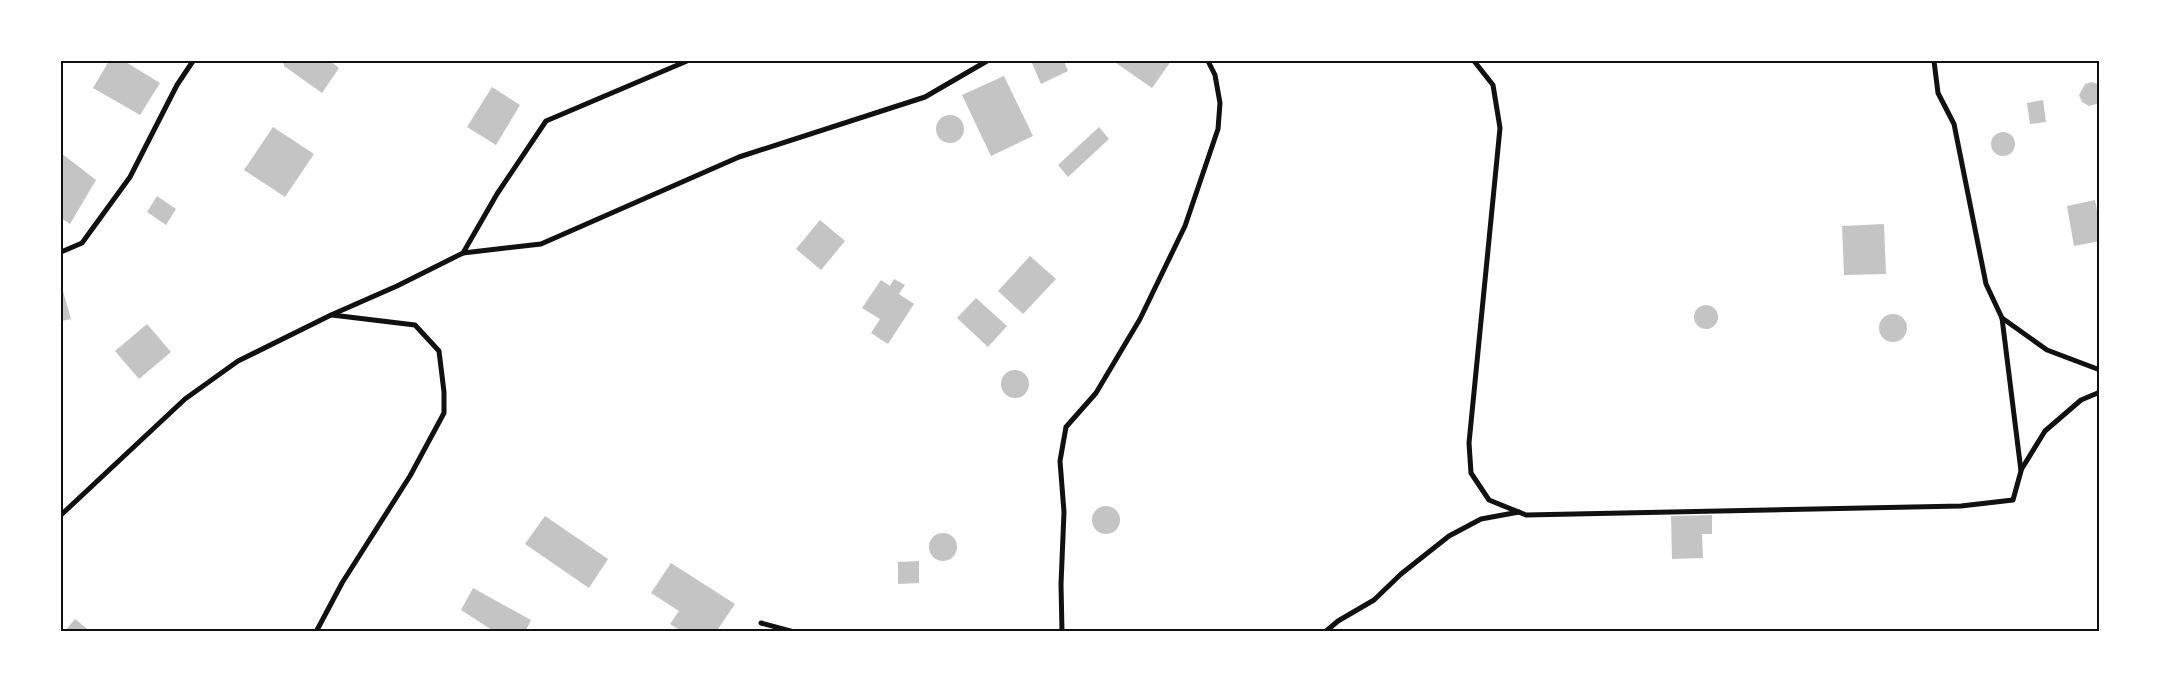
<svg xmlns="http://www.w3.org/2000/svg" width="2161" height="693" font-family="Signika,sans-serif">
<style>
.building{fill:#c4c4c4}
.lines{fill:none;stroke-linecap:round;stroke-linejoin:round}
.minor{stroke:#111;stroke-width:5}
.neatline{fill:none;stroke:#111;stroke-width:2}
</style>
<rect width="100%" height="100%" fill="#fff"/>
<g class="building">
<path d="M 109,61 L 124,61 L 160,83 L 140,115 L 93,88 Z"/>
<path d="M 280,61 L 330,61 L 339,68 L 322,93 L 284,66 L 284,64 Z"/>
<path d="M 1031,61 L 1064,61 L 1068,71 L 1041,84 Z"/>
<path d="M 1117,61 L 1171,61 L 1152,88 L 1116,63 Z"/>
<path d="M 1004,76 L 1033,136 L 991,156 L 962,95 Z"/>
<path d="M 2092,82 L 2100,85 L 2100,103 L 2089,106 L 2082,102 L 2079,95 L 2085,84 Z"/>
<path d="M 492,87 L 520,105 L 496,145 L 467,127 Z"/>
<path d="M 2043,100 L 2046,122 L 2030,124 L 2027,103 Z"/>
<circle cx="950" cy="129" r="14"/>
<path d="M 273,127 L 314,154 L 285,197 L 244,170 Z"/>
<path d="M 1099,127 L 1109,139 L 1068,177 L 1058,165 Z"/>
<circle cx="2003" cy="144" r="12"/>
<path d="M 61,153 L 96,180 L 70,224 L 61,218 Z"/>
<path d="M 157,196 L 176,209 L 166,225 L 147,212 Z"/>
<path d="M 2095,200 L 2100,227 L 2100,241 L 2074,246 L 2067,206 Z"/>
<path d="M 820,220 L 845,241 L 821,270 L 796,249 Z"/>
<path d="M 1884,224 L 1886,274 L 1844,275 L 1842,226 Z"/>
<path d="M 1030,256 L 1056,279 L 1023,314 L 998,291 Z"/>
<path d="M 894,279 L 905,285 L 899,294 L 914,304 L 888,344 L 871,333 L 880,319 L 862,308 L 881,280 L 890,286 Z"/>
<path d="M 61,284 L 71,319 L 61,321 Z"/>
<path d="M 976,298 L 1007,326 L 988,347 L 957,318 Z"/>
<circle cx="1706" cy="317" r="12"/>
<circle cx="1893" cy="328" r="14"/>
<path d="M 147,324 L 171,352 L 139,379 L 115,351 Z"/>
<circle cx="1015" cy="384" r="14"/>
<circle cx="1106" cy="520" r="14"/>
<path d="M 1712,515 L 1712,534 L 1702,534 L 1703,558 L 1672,559 L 1671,516 Z"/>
<path d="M 545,516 L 608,559 L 589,588 L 525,544 Z"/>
<circle cx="943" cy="547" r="14"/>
<path d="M 919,561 L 919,583 L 898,584 L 898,562 Z"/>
<path d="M 671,563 L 735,604 L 716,632 L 683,632 L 670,624 L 679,611 L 651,593 Z"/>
<path d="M 473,588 L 531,620 L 525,632 L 495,632 L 461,610 Z"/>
<path d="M 75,619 L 91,632 L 64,632 Z"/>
</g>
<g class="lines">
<g class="minor">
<path d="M 1474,61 L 1493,85 L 1500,128 L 1469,443 L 1471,473 L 1489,500 L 1526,515 L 1961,506 L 2013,500 L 2021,471 L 2002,318 L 1986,284 L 1954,124 L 1938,93 L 1934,61"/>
<path d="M 61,252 L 82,243 L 130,177 L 177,85 L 193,61"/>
<path d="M 463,253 L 497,194 L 546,121 L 687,61"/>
<path d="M 2002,318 L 2047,350 L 2100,370"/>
<path d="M 2021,470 L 2045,431 L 2081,400 L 2100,392"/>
<path d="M 61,515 L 185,399 L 238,361 L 331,315 L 397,286 L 463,253 L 541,244 L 739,157 L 925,97 L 987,61"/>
<path d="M 761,623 L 794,632"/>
<path d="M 316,632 L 342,583 L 410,476 L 444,413 L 444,392 L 439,351 L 415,325 L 332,315"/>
<path d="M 1062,632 L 1061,584 L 1064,512 L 1060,461 L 1066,427 L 1096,393 L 1140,319 L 1185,226 L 1218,129 L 1220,103 L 1215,75 L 1208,61"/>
<path d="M 1325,632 L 1338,621 L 1374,600 L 1401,574 L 1449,536 L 1481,519 L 1519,512"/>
</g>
</g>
<rect width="2161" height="693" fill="none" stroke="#ffffff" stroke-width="125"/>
<rect x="62" y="62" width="2036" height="568" class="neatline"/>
</svg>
